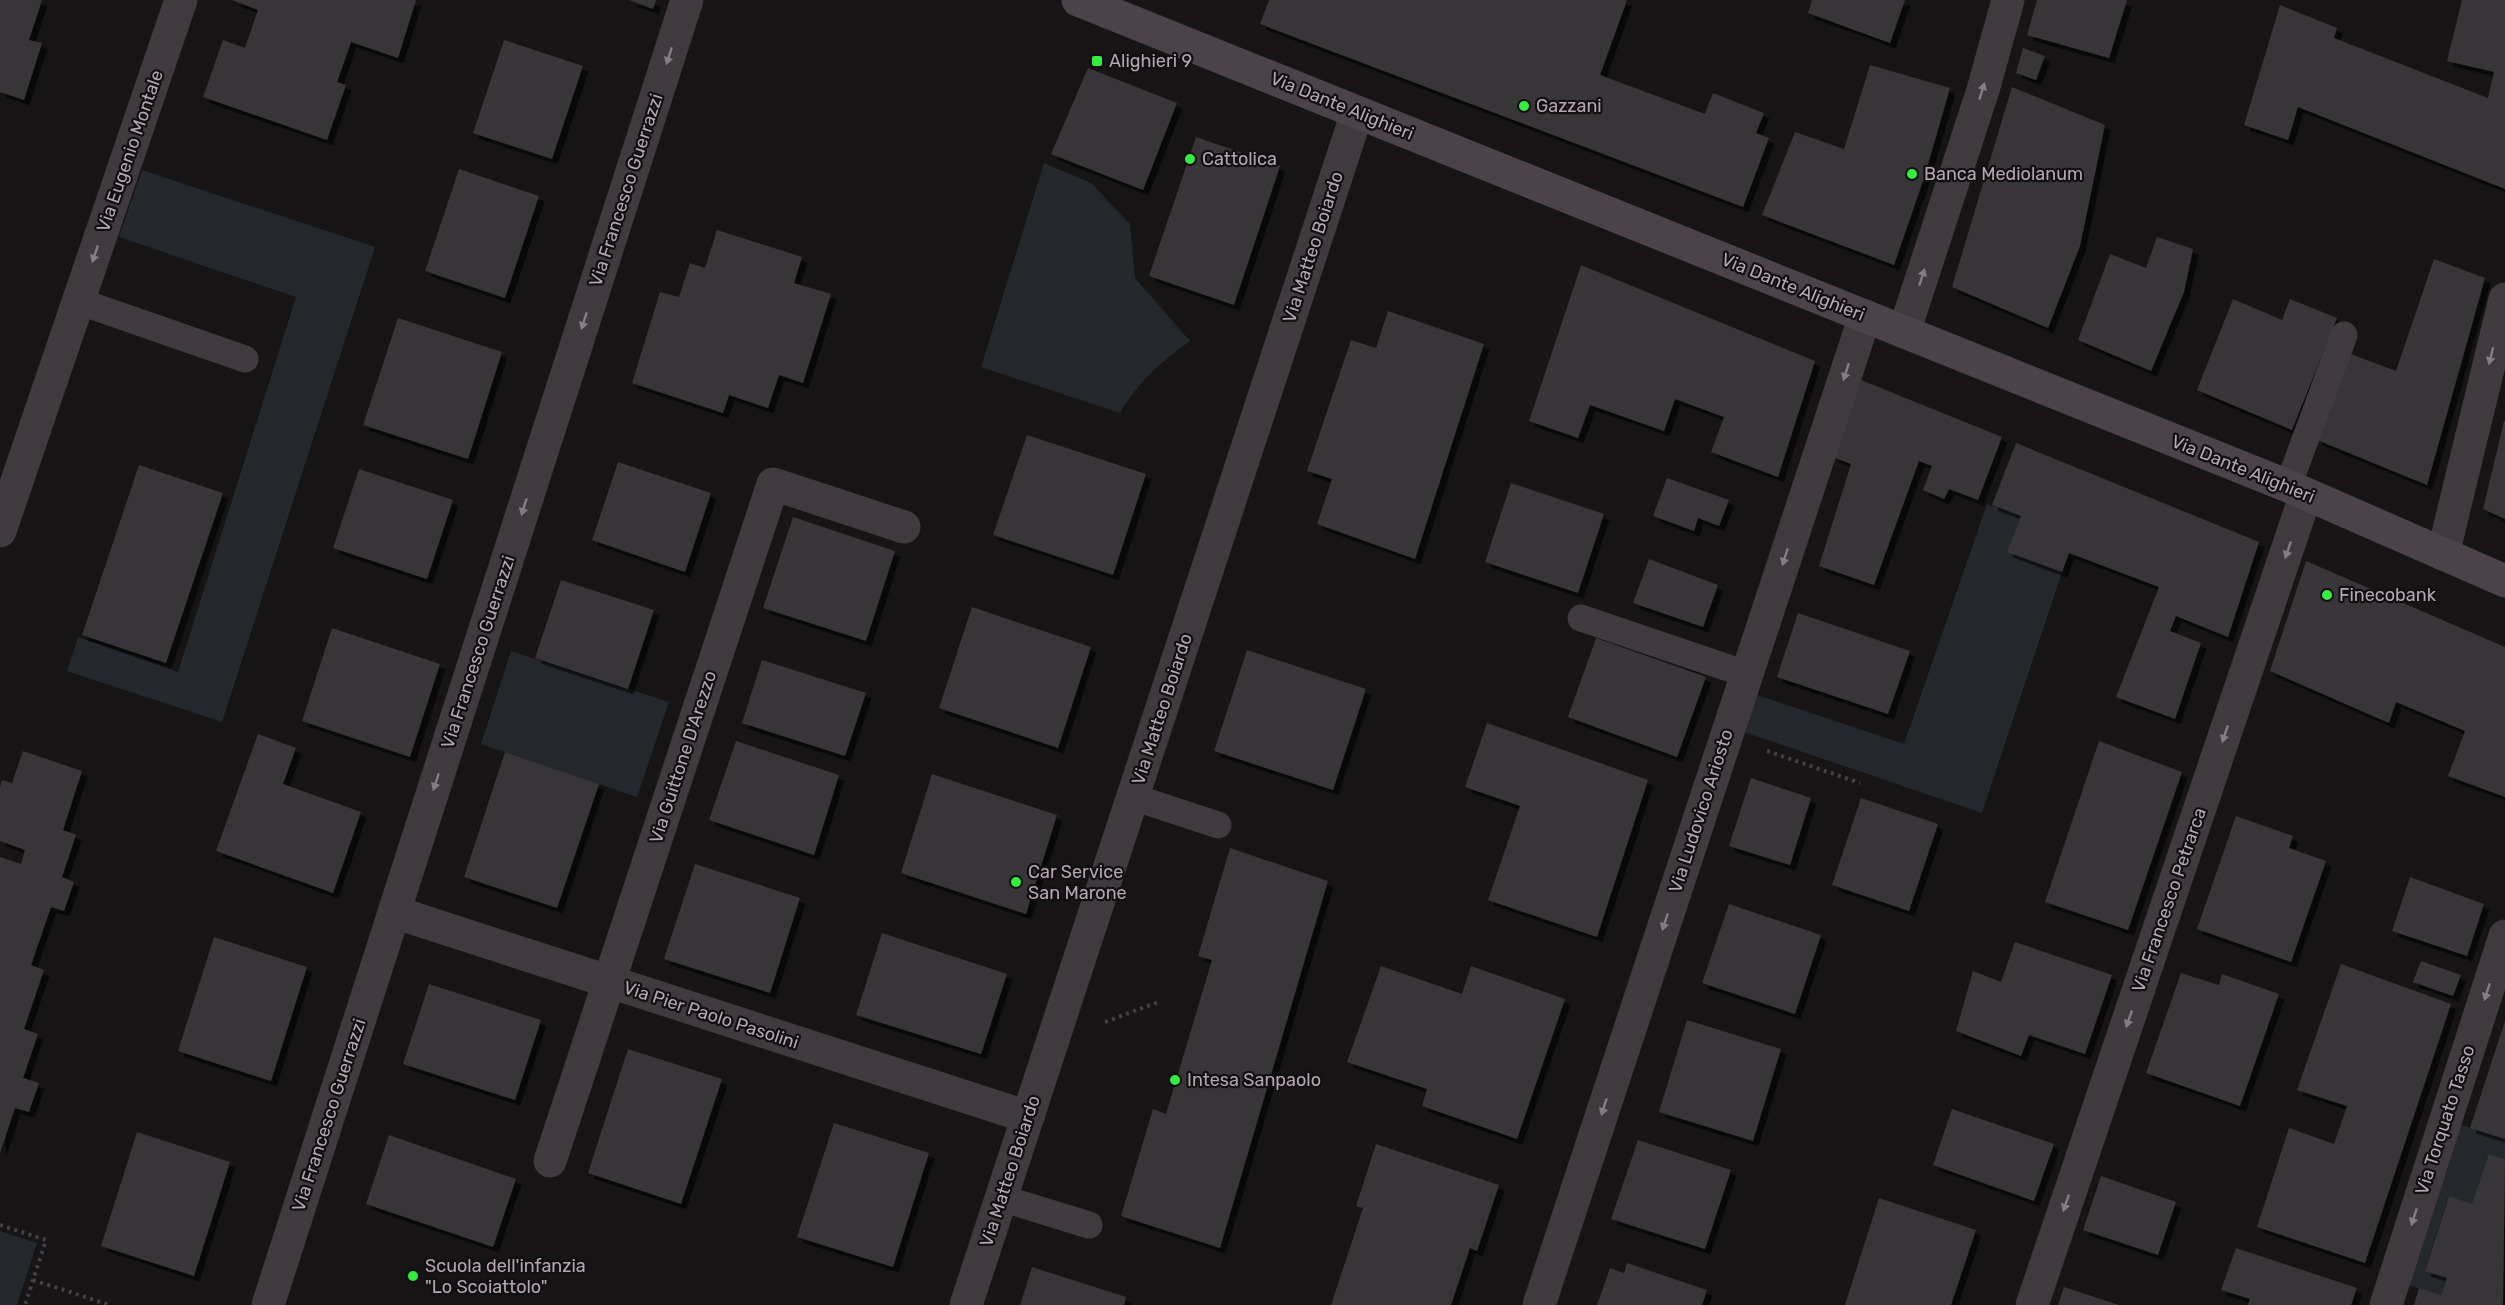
<svg xmlns="http://www.w3.org/2000/svg" width="2505" height="1305" font-family="Rubik,sans-serif">
<style>
.green{fill:#24282d}
.building{fill:#383437;filter:url(#shadow)}
.lines{fill:none;stroke-linecap:round;stroke-linejoin:round}
.path{stroke:#473f46;stroke-width:4;stroke-dasharray:3 4.5;stroke-linecap:butt}
.service{stroke:#403a3e;stroke-width:27}
.minor{stroke:#403a3e;stroke-width:33}
.secondary{stroke:#4b4349;stroke-width:33}
.oneway{fill:#877b85}
.poi-dot{fill:#35ec43;stroke:#110f10;stroke-width:2}
.labels{text-anchor:middle;stroke-width:4.5;stroke-linejoin:round;paint-order:stroke}
.poi-label{font-size:18px;fill:#b6a6b4;stroke:#110f10;text-anchor:start}
.street-label{font-size:18px;fill:#b6a6b4;stroke:#110f10}
</style>
<defs>
<filter id="shadow"><feDropShadow dx="5.5" dy="5.5" stdDeviation="0" flood-color="#0009"/></filter>
</defs>
<rect width="100%" height="100%" fill="#161415"/>
<g class="green">
<path d="M 1044,163 L 1091,183 L 1130,224 L 1135,278 L 1190,341 C 1161,362 1138,382 1120,413 L 981,367 Z"/>
<path d="M 142,170 L 375,247 L 222,722 L 67,671 L 78,637 L 178,672 L 296,297 L 119,237 Z"/>
<path d="M 1987,504 L 2021,516 L 2008,552 L 2062,572 L 1982,813 L 1744,732 L 1757,695 L 1904,744 Z"/>
<path d="M 511,651 L 669,702 L 637,797 L 481,744 Z"/>
<path d="M 2458,1124 L 2505,1139 L 2505,1159 L 2490,1154 L 2472,1204 L 2448,1197 L 2425,1270 L 2447,1278 L 2441,1295 L 2408,1285 Z"/>
<path d="M 0,1231 L 37,1243 L 17,1305 L 0,1305 Z"/>
</g>
<g class="building">
<path d="M 0,0 L 42,0 L 29,40 L 42,43 L 24,100 L 0,92 Z"/>
<path d="M 232,0 L 416,0 L 398,58 L 351,42 L 337,82 L 346,85 L 327,140 L 203,97 L 223,40 L 245,48 L 258,10 Z"/>
<path d="M 629,0 L 656,0 L 653,9 Z"/>
<path d="M 1269,0 L 1627,0 L 1600,75 L 1705,114 L 1713,93 L 1764,113 L 1756,133 L 1769,138 L 1743,207 L 1260,24 Z"/>
<path d="M 1812,0 L 1905,0 L 1890,43 L 1808,13 Z"/>
<path d="M 2037,0 L 2127,0 L 2109,58 L 2027,35 Z"/>
<path d="M 2462,0 L 2505,0 L 2505,189 L 2298,107 L 2288,140 L 2244,125 L 2280,5 L 2337,28 L 2334,38 L 2488,98 L 2494,72 L 2447,61 Z"/>
<path d="M 504,40 L 583,66 L 552,159 L 473,133 Z"/>
<path d="M 2023,48 L 2045,56 L 2036,80 L 2016,73 Z"/>
<path d="M 1870,65 L 1950,88 L 1924,178 L 1894,265 L 1762,215 L 1795,132 L 1844,149 Z"/>
<path d="M 1088,68 L 1177,103 L 1143,190 L 1051,154 Z"/>
<path d="M 2012,87 L 2105,125 L 2080,246 L 2048,328 L 1952,287 Z"/>
<path d="M 1196,137 L 1280,166 L 1234,305 L 1149,276 Z"/>
<path d="M 459,169 L 539,196 L 505,298 L 425,271 Z"/>
<path d="M 717,230 L 802,257 L 794,283 L 831,294 L 803,383 L 779,375 L 768,408 L 729,395 L 723,413 L 632,383 L 660,292 L 679,297 L 690,263 L 705,268 Z"/>
<path d="M 2157,237 L 2193,249 L 2184,292 L 2151,371 L 2078,340 L 2110,254 L 2146,268 Z"/>
<path d="M 2434,259 L 2485,278 L 2427,485 L 2317,440 L 2348,353 L 2396,371 Z"/>
<path d="M 1581,265 L 1815,361 L 1778,477 L 1711,452 L 1724,417 L 1675,399 L 1664,431 L 1590,405 L 1578,438 L 1529,421 Z"/>
<path d="M 2233,299 L 2282,320 L 2290,299 L 2337,318 L 2292,430 L 2197,390 Z"/>
<path d="M 1388,311 L 1484,344 L 1415,559 L 1317,524 L 1332,479 L 1307,471 L 1351,340 L 1376,348 Z"/>
<path d="M 398,318 L 502,352 L 468,459 L 363,425 Z"/>
<path d="M 1861,380 L 2002,437 L 1978,500 L 1949,489 L 1944,499 L 1923,490 L 1932,466 L 1919,461 L 1874,585 L 1819,566 L 1851,464 L 1833,457 Z"/>
<path d="M 2504,421 L 2505,421 L 2505,519 L 2483,509 Z"/>
<path d="M 1027,435 L 1146,474 L 1113,575 L 993,535 Z"/>
<path d="M 2016,443 L 2259,542 L 2228,637 L 2176,616 L 2170,631 L 2201,643 L 2175,719 L 2116,697 L 2159,587 L 2069,553 L 2062,572 L 2007,552 L 2021,516 L 1992,505 Z"/>
<path d="M 618,462 L 711,493 L 685,572 L 592,540 Z"/>
<path d="M 139,465 L 223,493 L 166,663 L 82,635 Z"/>
<path d="M 359,469 L 453,500 L 427,579 L 333,548 Z"/>
<path d="M 1667,478 L 1729,500 L 1719,526 L 1698,518 L 1694,531 L 1653,516 Z"/>
<path d="M 1511,483 L 1604,514 L 1578,593 L 1485,562 Z"/>
<path d="M 793,517 L 895,551 L 866,641 L 763,608 Z"/>
<path d="M 1649,559 L 1718,585 L 1703,627 L 1633,603 Z"/>
<path d="M 2306,561 L 2505,647 L 2505,797 L 2448,776 L 2465,731 L 2396,702 L 2389,723 L 2270,671 Z"/>
<path d="M 561,580 L 654,610 L 628,689 L 535,658 Z"/>
<path d="M 972,607 L 1091,647 L 1058,748 L 939,708 Z"/>
<path d="M 1798,613 L 1910,651 L 1888,714 L 1777,677 Z"/>
<path d="M 332,628 L 440,664 L 410,757 L 302,721 Z"/>
<path d="M 1596,638 L 1706,677 L 1677,757 L 1568,717 Z"/>
<path d="M 1247,650 L 1366,689 L 1333,790 L 1214,751 Z"/>
<path d="M 762,660 L 866,693 L 845,756 L 742,723 Z"/>
<path d="M 1487,723 L 1648,780 L 1597,937 L 1488,900 L 1520,806 L 1465,787 Z"/>
<path d="M 258,734 L 296,748 L 283,784 L 361,812 L 333,893 L 216,851 Z"/>
<path d="M 736,741 L 839,775 L 814,855 L 709,820 Z"/>
<path d="M 2099,741 L 2182,772 L 2128,930 L 2045,902 Z"/>
<path d="M 23,751 L 82,771 L 63,830 L 76,835 L 62,877 L 74,882 L 64,911 L 51,907 L 31,965 L 44,970 L 24,1029 L 38,1034 L 23,1078 L 39,1083 L 29,1112 L 15,1108 L 0,1153 L 0,857 L 21,864 L 25,850 L 0,841 L 0,787 L 2,780 L 12,783 Z"/>
<path d="M 505,752 L 599,784 L 557,908 L 464,877 Z"/>
<path d="M 932,774 L 1057,815 L 1026,914 L 901,873 Z"/>
<path d="M 1751,778 L 1811,798 L 1790,865 L 1729,846 Z"/>
<path d="M 1861,798 L 1938,824 L 1909,911 L 1832,885 Z"/>
<path d="M 2236,816 L 2293,836 L 2289,848 L 2326,861 L 2291,962 L 2197,929 Z"/>
<path d="M 1230,848 L 1328,881 L 1220,1248 L 1121,1216 L 1153,1109 L 1166,1114 L 1212,960 L 1198,956 Z"/>
<path d="M 695,864 L 800,898 L 770,993 L 664,959 Z"/>
<path d="M 2410,877 L 2484,904 L 2467,956 L 2392,931 Z"/>
<path d="M 1729,904 L 1821,935 L 1795,1014 L 1702,983 Z"/>
<path d="M 882,933 L 1007,974 L 981,1054 L 856,1015 Z"/>
<path d="M 214,937 L 307,967 L 271,1081 L 178,1051 Z"/>
<path d="M 2015,942 L 2112,975 L 2085,1054 L 2029,1035 L 2021,1056 L 1956,1031 L 1973,971 L 2001,982 Z"/>
<path d="M 2421,961 L 2461,975 L 2453,996 L 2413,982 Z"/>
<path d="M 2341,964 L 2451,1004 L 2365,1263 L 2257,1227 L 2289,1128 L 2334,1144 L 2347,1106 L 2297,1090 Z"/>
<path d="M 1381,966 L 1462,994 L 1471,966 L 1565,999 L 1517,1139 L 1422,1106 L 1427,1089 L 1347,1062 Z"/>
<path d="M 2181,973 L 2219,985 L 2222,974 L 2279,994 L 2240,1106 L 2146,1073 Z"/>
<path d="M 429,984 L 541,1020 L 515,1100 L 403,1064 Z"/>
<path d="M 1687,1020 L 1781,1049 L 1753,1141 L 1659,1112 Z"/>
<path d="M 2505,1021 L 2505,1139 L 2470,1128 Z"/>
<path d="M 628,1049 L 722,1079 L 681,1204 L 588,1173 Z"/>
<path d="M 1952,1109 L 2054,1144 L 2034,1201 L 1933,1165 Z"/>
<path d="M 834,1123 L 929,1153 L 893,1267 L 797,1237 Z"/>
<path d="M 137,1132 L 230,1162 L 194,1276 L 101,1246 Z"/>
<path d="M 389,1135 L 516,1179 L 493,1247 L 366,1204 Z"/>
<path d="M 1638,1140 L 1731,1170 L 1705,1249 L 1611,1219 Z"/>
<path d="M 1376,1144 L 1499,1185 L 1477,1251 L 1470,1248 L 1451,1305 L 1331,1305 L 1363,1208 L 1356,1206 Z"/>
<path d="M 2489,1154 L 2505,1159 L 2503,1305 L 2414,1305 L 2419,1288 L 2441,1295 L 2447,1278 L 2425,1271 L 2449,1196 L 2472,1204 Z"/>
<path d="M 2101,1176 L 2176,1202 L 2158,1255 L 2083,1230 Z"/>
<path d="M 1879,1198 L 1976,1230 L 1951,1305 L 1845,1305 Z"/>
<path d="M 2236,1248 L 2357,1288 L 2351,1305 L 2248,1305 L 2250,1299 L 2221,1290 Z"/>
<path d="M 1627,1263 L 1707,1290 L 1702,1305 L 1597,1305 L 1610,1268 L 1624,1273 Z"/>
<path d="M 1032,1267 L 1126,1297 L 1124,1305 L 1020,1305 Z"/>
<path d="M 2064,1287 L 2119,1305 L 2058,1305 Z"/>
</g>
<g class="lines">
<g class="path">
<path d="M 1767,751 L 1860,783"/>
<path d="M 1105,1022 L 1161,1001"/>
<path d="M 0,1225 L 46,1240 L 25,1305"/>
<path d="M 33,1280 L 110,1305"/>
</g>
<g class="service">
<path d="M 78,301 L 245,359"/>
<path d="M 2288,486 L 2344,335"/>
<path d="M 1581,618 L 1746,674"/>
<path d="M 1133,797 L 1218,825"/>
<path d="M 1001,1198 L 1089,1225"/>
</g>
<g class="minor">
<path d="M 1904,332 L 1983,90 L 2008,0"/>
<path d="M 0,531 L 181,0"/>
<path d="M 2443,554 L 2505,299"/>
<path d="M 394,912 L 1028,1117"/>
<path d="M 550,1161 L 773,484 L 904,527"/>
<path d="M 268,1305 L 687,0"/>
<path d="M 966,1305 L 1357,113"/>
<path d="M 1539,1305 L 1865,316"/>
<path d="M 2032,1305 L 2306,494"/>
<path d="M 2386,1305 L 2505,936"/>
</g>
<path class="secondary" d="M 1078,0 L 2288,486 L 2505,581"/>
</g>
<defs><path id="oneway-solid" d="M-6-.8H1V-3.2L6.5 0L1 3.2V.8H-6Z" transform="scale(1.5)"/></defs>
<g class="oneway">
<use href="#oneway-solid" transform="translate(669 56) rotate(108)"/>
<use href="#oneway-solid" transform="translate(1982 91) rotate(-73)"/>
<use href="#oneway-solid" transform="translate(95 254) rotate(109)"/>
<use href="#oneway-solid" transform="translate(1922 277) rotate(-72)"/>
<use href="#oneway-solid" transform="translate(584 321) rotate(108)"/>
<use href="#oneway-solid" transform="translate(2491 356) rotate(104)"/>
<use href="#oneway-solid" transform="translate(1846 372) rotate(108)"/>
<use href="#oneway-solid" transform="translate(524 507) rotate(108)"/>
<use href="#oneway-solid" transform="translate(2288 550) rotate(109)"/>
<use href="#oneway-solid" transform="translate(1785 557) rotate(108)"/>
<use href="#oneway-solid" transform="translate(2225 734) rotate(109)"/>
<use href="#oneway-solid" transform="translate(436 782) rotate(108)"/>
<use href="#oneway-solid" transform="translate(1665 922) rotate(108)"/>
<use href="#oneway-solid" transform="translate(2487 992) rotate(108)"/>
<use href="#oneway-solid" transform="translate(2129 1019) rotate(109)"/>
<use href="#oneway-solid" transform="translate(1604 1107) rotate(108)"/>
<use href="#oneway-solid" transform="translate(2066 1203) rotate(109)"/>
<use href="#oneway-solid" transform="translate(2414 1217) rotate(108)"/>
</g>
<g class="poi-dot">
<rect x="1091" y="55" width="12" height="12" rx="3"/>
<circle cx="1524" cy="106" r="6"/>
<circle cx="1190" cy="159" r="6"/>
<circle cx="1912" cy="174" r="6"/>
<circle cx="2327" cy="595" r="6"/>
<circle cx="1016" cy="882" r="6"/>
<circle cx="1175" cy="1080" r="6"/>
<circle cx="413" cy="1276" r="6"/>
</g>
<g class="labels">
<g class="poi-label">
<text x="1109" y="67">Alighieri 9</text>
<text x="1536" y="112">Gazzani</text>
<text x="1202" y="165">Cattolica</text>
<text x="1924" y="180">Banca Mediolanum</text>
<text x="2339" y="601">Finecobank</text>
<text x="1028" y="878">Car Service<tspan x="1028" dy="21">San Marone</tspan></text>
<text x="1187" y="1086">Intesa Sanpaolo</text>
<text x="425" y="1272">Scuola dell'infanzia<tspan x="425" dy="21">"Lo Scoiattolo"</tspan></text>
</g>
<g class="street-label">
<text transform="translate(1342 106) rotate(22)" y="6">Via Dante Alighieri</text>
<text transform="translate(130 151) rotate(-71)" y="6">Via Eugenio Montale</text>
<text transform="translate(626 190) rotate(-72)" y="6">Via Francesco Guerrazzi</text>
<text transform="translate(1313 247) rotate(-72)" y="6">Via Matteo Boiardo</text>
<text transform="translate(1793 287) rotate(22)" y="6">Via Dante Alighieri</text>
<text transform="translate(2243 469) rotate(22)" y="6">Via Dante Alighieri</text>
<text transform="translate(478 652) rotate(-72)" y="6">Via Francesco Guerrazzi</text>
<text transform="translate(1162 709) rotate(-72)" y="6">Via Matteo Boiardo</text>
<text transform="translate(683 757) rotate(-72)" y="6">Via Guittone D'Arezzo</text>
<text transform="translate(1701 811) rotate(-72)" y="6">Via Ludovico Ariosto</text>
<text transform="translate(2169 900) rotate(-71)" y="6">Via Francesco Petrarca</text>
<text transform="translate(711 1015) rotate(18)" y="6">Via Pier Paolo Pasolini</text>
<text transform="translate(329 1115) rotate(-72)" y="6">Via Francesco Guerrazzi</text>
<text transform="translate(2445 1120) rotate(-72)" y="6">Via Torquato Tasso</text>
<text transform="translate(1010 1171) rotate(-72)" y="6">Via Matteo Boiardo</text>
</g>
</g>
</svg>
